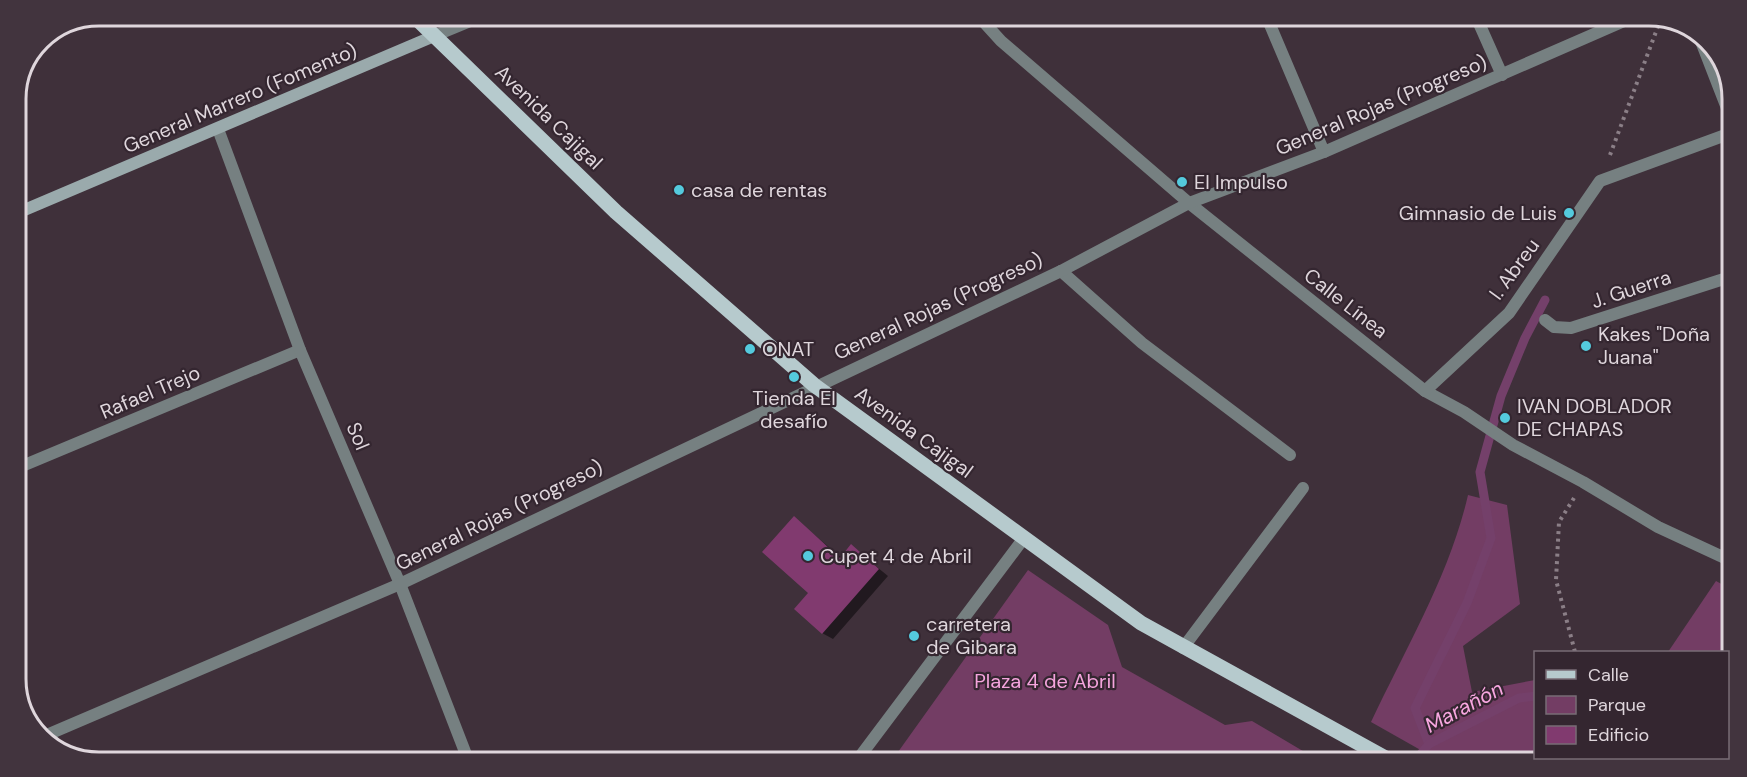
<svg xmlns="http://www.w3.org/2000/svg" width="1747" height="777" font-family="'DM Sans',sans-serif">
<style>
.green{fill:#733d64}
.shadow{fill:#0007}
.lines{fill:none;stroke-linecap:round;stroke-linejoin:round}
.stream{stroke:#74406a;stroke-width:9}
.building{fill:#813a6f}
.path{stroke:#8b7f87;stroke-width:4;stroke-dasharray:3 4.5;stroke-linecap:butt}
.lane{stroke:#768081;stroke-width:12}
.street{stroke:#768081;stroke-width:12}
.secondary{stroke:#9aaaac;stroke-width:12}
.primary{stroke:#b6cacd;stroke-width:15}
.poi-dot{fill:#54cadd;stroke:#342630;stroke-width:2}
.labels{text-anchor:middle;stroke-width:4.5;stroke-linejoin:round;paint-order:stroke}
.street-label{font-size:20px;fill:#dfd6dc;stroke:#342630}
.poi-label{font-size:20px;fill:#dfd6dc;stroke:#342630;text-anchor:start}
.park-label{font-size:20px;fill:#f5a4dd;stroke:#342630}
.water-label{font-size:21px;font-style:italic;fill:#f8a7e0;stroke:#342630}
.rim{fill:none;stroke:#dfd6dc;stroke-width:3}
</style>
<rect width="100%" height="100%" fill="#3f303a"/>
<g class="green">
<path d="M 1468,495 L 1507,505 L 1520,604 L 1463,646 L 1472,692 L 1535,680 L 1536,758 L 1603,758 L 1573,762 L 1440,761 L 1371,722 C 1406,648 1450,574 1468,495 Z"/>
<path d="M 1028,570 L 1108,625 L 1122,667 L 1225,725 L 1252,721 L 1313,757 L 1310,761 L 893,759 Z"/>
<path d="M 1716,581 L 1727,587 L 1726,652 L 1668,652 Z"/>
</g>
<path class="shadow" d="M 794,518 L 842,558 L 851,546 L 888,576 L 833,639 L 822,633 Z"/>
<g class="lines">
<g class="stream">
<path d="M 1429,744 L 1415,708 L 1467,603 L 1491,538 L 1480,472 L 1501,396 L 1525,338 L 1545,300"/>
<path d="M 1415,761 L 1429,744 L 1519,698 L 1536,696"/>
</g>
</g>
<path class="building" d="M 794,516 L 840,558 L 851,544 L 879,569 L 822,634 L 794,609 L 808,593 L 762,552 Z"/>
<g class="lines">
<g class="path">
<path d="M 1610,155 L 1660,21"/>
<path d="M 1574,498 L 1559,522 L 1556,580 L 1575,652"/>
<path d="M 1600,762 L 1601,758"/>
</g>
<g class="lane">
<path d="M 1061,271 L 1142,343 L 1290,455"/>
<path d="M 15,469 L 300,350"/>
<path d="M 1183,648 L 1303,488"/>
</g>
<g class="street">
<path d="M 981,19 L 1001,41 L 1189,203 L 1425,391 L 1464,412 L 1513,445 L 1583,482 L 1658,527 L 1727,559"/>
<path d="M 1268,20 L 1324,152"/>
<path d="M 1478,21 L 1502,75"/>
<path d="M 434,36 L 480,17"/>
<path d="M 1699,36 L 1732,121"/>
<path d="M 218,129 L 300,350 L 400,584 L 467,757"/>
<path d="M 1545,320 L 1554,327 L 1571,328 L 1730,277"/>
<path d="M 1425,391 L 1509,313 L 1600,181 L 1731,133"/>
<path d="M 42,737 L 400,584 L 1061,271 L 1189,203 L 1324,152 L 1624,21"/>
<path d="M 858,759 L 1024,538"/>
</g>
<path class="secondary" d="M 15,214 L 434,36"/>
<path class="primary" d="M 414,16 L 616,212 L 814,385 L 1141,623 L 1391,761"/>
</g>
<g class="poi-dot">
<circle cx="1182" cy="182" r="6"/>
<circle cx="679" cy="190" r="6"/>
<circle cx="1569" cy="213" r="6"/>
<circle cx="1586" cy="346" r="6"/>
<circle cx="750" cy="349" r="6"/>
<circle cx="794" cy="377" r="6"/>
<circle cx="1505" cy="418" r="6"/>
<circle cx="808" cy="556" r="6"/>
<circle cx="914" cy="636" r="6"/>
</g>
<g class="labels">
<g class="street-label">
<text transform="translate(240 98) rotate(-23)" y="7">General Marrero (Fomento)</text>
<text transform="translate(1381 105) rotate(-23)" y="7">General Rojas (Progreso)</text>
<text transform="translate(549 117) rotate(44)" y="7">Avenida Cajigal</text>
<text transform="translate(1514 269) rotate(-54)" y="7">I. Abreu</text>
<text transform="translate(1631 289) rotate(-18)" y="7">J. Guerra</text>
<text transform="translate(1346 303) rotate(38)" y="7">Calle Línea</text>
<text transform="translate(938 306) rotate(-25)" y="7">General Rojas (Progreso)</text>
<text transform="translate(150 392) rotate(-23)" y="7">Rafael Trejo</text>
<text transform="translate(914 432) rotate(36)" y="7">Avenida Cajigal</text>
<text transform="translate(358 436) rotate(67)" y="7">Sol</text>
<text transform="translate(499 515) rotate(-26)" y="7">General Rojas (Progreso)</text>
</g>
<g class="poi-label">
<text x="1194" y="189">El Impulso</text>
<text x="691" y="197">casa de rentas</text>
<text x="1557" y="220" text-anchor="end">Gimnasio de Luis</text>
<text x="1598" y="341">Kakes "Doña<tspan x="1598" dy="23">Juana"</tspan></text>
<text x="762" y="356">ONAT</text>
<text x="794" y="405" text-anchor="middle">Tienda El<tspan x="794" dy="23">desafío</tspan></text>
<text x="1517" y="413">IVAN DOBLADOR<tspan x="1517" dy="23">DE CHAPAS</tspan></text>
<text x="820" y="563">Cupet 4 de Abril</text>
<text x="926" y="631">carretera<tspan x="926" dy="23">de Gibara</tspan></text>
</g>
<g class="park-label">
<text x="1045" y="688">Plaza 4 de Abril</text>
</g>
<g class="water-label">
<text transform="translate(1464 707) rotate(-28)" y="7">Marañón</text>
</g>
</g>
<path d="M0 0H1747V777H0ZM99 26H1649A73 73 0 0 1 1722 99V679A73 73 0 0 1 1649 752H99A73 73 0 0 1 26 679V99A73 73 0 0 1 99 26Z" fill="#42343e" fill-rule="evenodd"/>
<path class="rim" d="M99 26H1649A73 73 0 0 1 1722 99V679A73 73 0 0 1 1649 752H99A73 73 0 0 1 26 679V99A73 73 0 0 1 99 26Z"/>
<rect x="1534" y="651" width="195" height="108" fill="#342630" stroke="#786c75" stroke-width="1.5"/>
<rect x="1546" y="670" width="30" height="9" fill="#b6cacd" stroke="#786c75" stroke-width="1.5"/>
<text x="1588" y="681" font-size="18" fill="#dfd6dc">Calle</text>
<rect x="1546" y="696" width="30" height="18" fill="#733d64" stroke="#786c75" stroke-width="1.5"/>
<text x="1588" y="711" font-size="18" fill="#dfd6dc">Parque</text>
<rect x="1546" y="726" width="30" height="18" fill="#813a6f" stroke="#786c75" stroke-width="1.5"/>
<text x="1588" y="741" font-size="18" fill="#dfd6dc">Edificio</text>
</svg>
